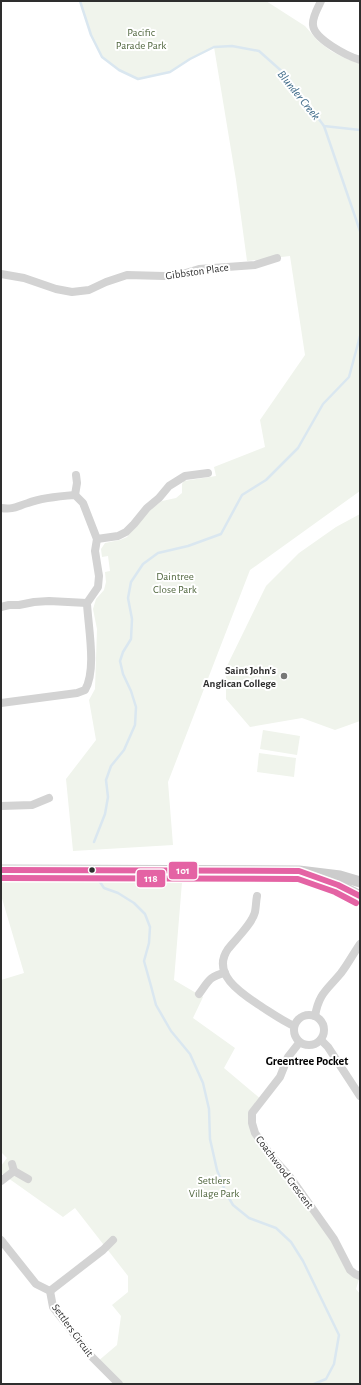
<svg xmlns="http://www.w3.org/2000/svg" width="361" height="1385" font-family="'Alegreya Sans',sans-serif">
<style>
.green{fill:#f0f4ec}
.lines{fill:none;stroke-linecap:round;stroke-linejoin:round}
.stream{stroke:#dae7f0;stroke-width:2.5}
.street{stroke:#d3d3d3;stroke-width:8}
.secondary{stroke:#ccc;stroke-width:11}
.bus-1-casing{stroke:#fff;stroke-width:9}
.bus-2-casing{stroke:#fff;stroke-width:9}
.bus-1{stroke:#e463a4;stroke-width:6}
.bus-2{stroke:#e463a4;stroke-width:6}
.poi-dot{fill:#777;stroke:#fff;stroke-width:1.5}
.bus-dot{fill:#2e2e2e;stroke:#fff;stroke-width:1.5}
.labels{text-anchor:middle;stroke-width:4;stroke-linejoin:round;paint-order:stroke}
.park-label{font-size:11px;fill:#51673f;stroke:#fff}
.street-label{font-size:11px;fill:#2e2e2e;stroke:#fff}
.poi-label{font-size:11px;font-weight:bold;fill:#2e2e2e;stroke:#fff;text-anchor:end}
.water-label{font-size:12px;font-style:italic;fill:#426d8b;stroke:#fff}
.neighbourhood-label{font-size:12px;font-weight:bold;fill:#000;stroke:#fff}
.line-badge{stroke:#fff;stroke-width:1.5}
.badge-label{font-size:11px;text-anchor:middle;font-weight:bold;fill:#fff}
</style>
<rect width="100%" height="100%" fill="#fff"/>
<g class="green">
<path d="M 80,1 L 266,1 L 305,26 L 318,41 L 331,51 L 347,59 L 360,64 L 360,491 L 250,570 L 168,782 L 173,845 L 73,851 L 66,779 L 96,740 L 89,700 L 95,689 L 97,629 L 93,609 L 96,599 L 104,590 L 106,582 L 105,572 L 110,571 L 108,556 L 102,557 L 101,549 L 105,543 L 120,540 L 127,537 L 147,512 L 162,501 L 176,498 L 182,493 L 182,484 L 184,481 L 216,476 L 214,467 L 265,447 L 260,420 L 305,355 L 290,256 L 247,261 L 236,180 L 214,47 L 190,59 L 170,72 L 138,79 L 119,70 L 102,57 L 91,35 Z"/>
<path d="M 360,514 L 360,721 L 335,730 L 302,718 L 250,727 L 226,699 L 226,668 L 266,586 L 299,553 L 336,527 Z"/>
<path d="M 263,730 L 300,736 L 297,755 L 260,749 Z"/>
<path d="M 259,753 L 296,758 L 294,777 L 257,772 Z"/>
<path d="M 183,870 L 174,980 L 203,997 L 193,1018 L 235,1048 L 224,1068 L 262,1100 L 252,1123 L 290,1177 L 350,1270 L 360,1276 L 356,1289 L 360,1294 L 360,1384 L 119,1384 L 97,1362 L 117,1345 L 121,1316 L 112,1305 L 128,1292 L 128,1276 L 75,1208 L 63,1217 L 1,1173 L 1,1166 L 7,1158 L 1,1152 L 1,980 L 24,973 L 1,895 L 1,875 Z"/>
</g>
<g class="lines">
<g class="stream">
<path d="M 80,1 L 91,35 L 102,57 L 119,70 L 138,79 L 170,72 L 190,59 L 214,47 L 232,46 L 259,51 L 286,75 L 324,126 L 360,130"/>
<path d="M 324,126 L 360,231"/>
<path d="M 94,842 L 105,814 L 108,797 L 106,780 L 111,766 L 124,750 L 135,725 L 136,707 L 131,691 L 123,674 L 120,661 L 123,652 L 131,639 L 132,619 L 128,598 L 131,582 L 143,564 L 158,553 L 188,546 L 221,534 L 242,495 L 266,480 L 298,448 L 323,404 L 349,377 L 360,336"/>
<path d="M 96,876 L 104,888 L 118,893 L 134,903 L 145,914 L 150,927 L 149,943 L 144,961 L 151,986 L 156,1005 L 171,1031 L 190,1054 L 203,1083 L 209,1109 L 210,1139 L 217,1170 L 226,1193 L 233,1205 L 249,1218 L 276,1228 L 291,1242 L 303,1261 L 339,1335 L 334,1364 L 326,1379 L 314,1384"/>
</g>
<g class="street">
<path d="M 321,1 C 318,8 312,17 313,25 C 314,39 347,56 360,60"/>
<path d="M 1,274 L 24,278 L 56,289 L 72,292 L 89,290 L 106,282 L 127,275 L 164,276 L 179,275 L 199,269 L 255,265 L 277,258"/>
<path d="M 75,495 L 77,483 L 76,475"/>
<path d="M 1,508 C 14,510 17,506 28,503 C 41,498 61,496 75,495 L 83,503 L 97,539 L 95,551 L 99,576 L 98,587 L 87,603 C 88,626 97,670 85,690 L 77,693 L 1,703"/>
<path d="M 97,539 L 118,536 L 126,532 L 134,524 L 147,508 L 159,498 L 169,486 L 185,476 L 208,473"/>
<path d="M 1,607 L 9,605 L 19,605 L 34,602 L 49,601 L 87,603"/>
<path d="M 1,806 L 32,805 L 49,798"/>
<path d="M 257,896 C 256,901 256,907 255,912 C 252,924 236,939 228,949 C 210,975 244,995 262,1007 C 273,1014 283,1021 294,1026"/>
<path d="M 199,994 C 208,982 209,976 225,973"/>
<circle cx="309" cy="1030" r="15"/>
<path d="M 315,1016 C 319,993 327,990 341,973 C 348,964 353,954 360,944"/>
<path d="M 321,1040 L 328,1047 L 360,1096"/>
<path d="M 299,1043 L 288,1057 L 280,1077 L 252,1113 L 252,1123 L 255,1133 L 272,1157 L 290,1177 L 334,1239 L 350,1270 L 355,1274 L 360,1276"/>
<path d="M 12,1164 L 14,1171 L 28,1179"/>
<path d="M 1,1181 L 14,1171"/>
<path d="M 1,1240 L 36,1284 L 50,1291 L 53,1307 L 91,1356 L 119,1384"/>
<path d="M 50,1291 L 103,1250 L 113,1240"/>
</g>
<g class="secondary">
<path d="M 1,870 L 299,871 L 340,876 L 360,882"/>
<path d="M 320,878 L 347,889 L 360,896"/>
</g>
<defs>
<path id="bus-1" d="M 1,870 L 299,871 L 338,885 L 360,896"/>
<path id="bus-2" d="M 1,878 L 298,879 L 335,892 L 356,903"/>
</defs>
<use href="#bus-1" class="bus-1-casing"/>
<use href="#bus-2" class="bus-2-casing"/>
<use href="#bus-1" class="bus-1"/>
<use href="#bus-2" class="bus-2"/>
</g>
<circle class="poi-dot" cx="284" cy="676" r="4"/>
<circle class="bus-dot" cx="92" cy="870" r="3.5"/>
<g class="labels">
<g class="park-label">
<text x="141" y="36">Pacific<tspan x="141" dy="13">Parade Park</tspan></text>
<text x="175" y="580">Daintree<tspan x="175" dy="13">Close Park</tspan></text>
<text x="214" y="1184">Settlers<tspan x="214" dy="13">Village Park</tspan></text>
</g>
<g class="street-label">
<text transform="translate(197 271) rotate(-8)" y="4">Gibbston Place</text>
<text transform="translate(285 1172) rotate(53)" y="4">Coachwood Crescent</text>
<text transform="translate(73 1330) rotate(54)" y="4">Settlers Circuit</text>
</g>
<g class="poi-label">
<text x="276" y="674">Saint John's<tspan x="276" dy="13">Anglican College</tspan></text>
</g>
<g class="water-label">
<text transform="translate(299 95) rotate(51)" y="4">Blunder Creek</text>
</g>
<g class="neighbourhood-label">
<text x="307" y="1065">Greentree Pocket</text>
</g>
</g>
<g class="line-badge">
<rect x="168" y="861" width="30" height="19" rx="4" fill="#e463a4"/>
<rect x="136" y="869" width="30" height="19" rx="4" fill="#e463a4"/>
</g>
<g class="badge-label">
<text x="183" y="874">101</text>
<text x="151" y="882">118</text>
</g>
<rect width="361" height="1385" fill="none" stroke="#2e2e2e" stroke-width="4"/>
</svg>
